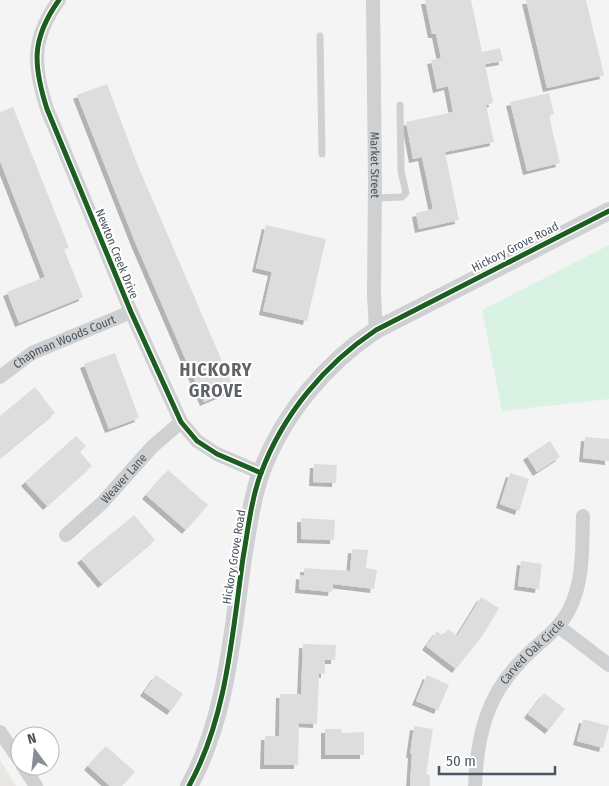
<svg xmlns="http://www.w3.org/2000/svg" width="609" height="786" font-family="'Fira Sans Condensed',sans-serif">
<style>
.commercial{fill:#e8e7e3}
.green{fill:#d9f2e3}
.building{fill:#ddddde;filter:url(#shadow)}
.lines{fill:none;stroke-linecap:round;stroke-linejoin:round}
.service{stroke:#ced0d2;stroke-width:7}
.minor{stroke:#ced0d2;stroke-width:14}
.tertiary{stroke:#ced0d2;stroke-width:18}
.cycleway-casing{stroke:#fff;stroke-width:8}
.cycleway{stroke:#1b5e20;stroke-width:5}
.labels{text-anchor:middle;stroke-width:4;stroke-linejoin:round;paint-order:stroke}
.street-label{font-size:12px;fill:#4a5661;stroke:#fff}
.district-label{font-size:18px;font-weight:bold;letter-spacing:1px;fill:#5f6368;stroke:#fff}
</style>
<defs>
<filter id="shadow"><feDropShadow dx="-4" dy="4" stdDeviation="0" flood-color="#0004"/></filter>
</defs>
<rect width="100%" height="100%" fill="#f4f4f4"/>
<path class="commercial" d="M 0,760 L 16,786 L 0,786 Z"/>
<path class="green" d="M 609,245 L 609,399 L 502,411 L 482,310 Z"/>
<g class="building">
<path d="M 425,0 L 471,0 L 482,52 L 500,48 L 503,61 L 485,64 L 493,103 L 486,105 L 494,142 L 445,152 L 459,220 L 419,229 L 416,213 L 433,209 L 422,157 L 413,159 L 406,122 L 453,112 L 448,86 L 437,89 L 431,60 L 441,58 L 436,34 L 432,34 Z"/>
<path d="M 526,0 L 586,0 L 604,75 L 547,88 Z"/>
<path d="M 107,84 L 138,166 L 234,389 L 204,402 L 135,242 L 77,95 Z"/>
<path d="M 549,93 L 554,114 L 549,116 L 560,163 L 527,171 L 510,102 Z"/>
<path d="M 13,107 L 69,248 L 64,249 L 83,297 L 19,323 L 7,292 L 45,277 L 0,161 L 0,112 Z"/>
<path d="M 266,225 L 326,239 L 307,321 L 263,311 L 272,272 L 256,268 Z"/>
<path d="M 115,353 L 139,418 L 109,429 L 84,364 Z"/>
<path d="M 35,387 L 55,413 L 0,458 L 0,416 Z"/>
<path d="M 76,436 L 86,446 L 80,452 L 92,466 L 47,506 L 25,482 Z"/>
<path d="M 585,437 L 609,439 L 609,461 L 583,458 Z"/>
<path d="M 550,441 L 560,457 L 537,472 L 527,456 Z"/>
<path d="M 314,464 L 337,465 L 336,483 L 313,482 Z"/>
<path d="M 168,470 L 208,505 L 186,530 L 146,495 Z"/>
<path d="M 510,473 L 529,479 L 519,511 L 500,504 Z"/>
<path d="M 134,515 L 155,540 L 102,584 L 81,559 Z"/>
<path d="M 301,518 L 335,520 L 334,540 L 301,539 Z"/>
<path d="M 352,549 L 368,550 L 366,568 L 377,570 L 374,589 L 333,584 L 332,592 L 299,589 L 300,575 L 304,576 L 304,568 L 350,571 Z"/>
<path d="M 521,561 L 542,564 L 539,589 L 518,586 Z"/>
<path d="M 481,597 L 499,608 L 483,635 L 456,669 L 426,646 L 437,631 L 443,636 L 448,629 L 457,636 Z"/>
<path d="M 303,644 L 336,645 L 335,660 L 325,660 L 325,674 L 319,673 L 317,724 L 299,723 L 298,765 L 264,765 L 265,736 L 279,736 L 280,694 L 301,694 Z"/>
<path d="M 156,675 L 183,694 L 171,711 L 144,692 Z"/>
<path d="M 427,675 L 449,685 L 438,710 L 416,701 Z"/>
<path d="M 544,693 L 565,709 L 549,730 L 528,714 Z"/>
<path d="M 583,719 L 609,726 L 603,748 L 577,741 Z"/>
<path d="M 414,726 L 433,729 L 426,774 L 430,775 L 430,786 L 410,786 L 412,754 L 410,754 Z"/>
<path d="M 325,729 L 341,729 L 342,733 L 364,732 L 364,755 L 325,755 Z"/>
<path d="M 106,746 L 135,772 L 122,786 L 110,786 L 88,766 Z"/>
</g>
<g class="lines">
<g class="service">
<path d="M 320,36 L 322,154"/>
<path d="M 375,198 L 402,197 L 406,193 L 401,171 L 400,105"/>
</g>
<g class="minor">
<path d="M 59,0 C 31,39 33,65 47,109 L 131,312 L 181,422 L 197,441 L 217,454 L 261,473"/>
<path id="s1" d="M 373,0 L 375,182 L 374,295 L 376,330"/>
<path id="s2" d="M 0,377 L 32,353 L 131,312"/>
<path id="s3" d="M 66,535 L 102,503 L 152,447 L 181,422"/>
<path d="M 558,626 L 609,665"/>
<path d="M 0,732 L 20,761"/>
<path d="M 23,766 L 36,786"/>
<path id="s4" d="M 475,786 C 477,737 486,696 522,660 C 538,643 558,631 569,610 C 584,581 582,548 583,516"/>
</g>
<path class="tertiary" d="M 189,786 C 227,717 232,635 243,558 C 248,530 251,500 261,473 C 283,414 325,364 376,330 L 609,211"/>
<defs>
<g id="cycleway">
<path d="M 59,0 C 31,39 33,65 47,109 L 131,312 L 181,422 L 197,441 L 217,454 L 261,473"/>
<path d="M 189,786 C 227,717 232,635 243,558 C 248,530 251,500 261,473 C 283,414 325,364 376,330 L 609,211"/>
</g>
</defs>
<use href="#cycleway" class="cycleway-casing"/>
<use href="#cycleway" class="cycleway"/>
</g>
<g class="labels">
<g class="street-label">
<text dy="4" stroke="none"><textPath href="#s1" startOffset="165">Market Street</textPath></text>
<text transform="translate(515 247) rotate(-27)" y="4">Hickory Grove Road</text>
<text transform="translate(117 254) rotate(68)" y="4">Newton Creek Drive</text>
<text dy="4" stroke="none"><textPath href="#s2" startOffset="74">Chapman Woods Court</textPath></text>
<text dy="4" stroke="none"><textPath href="#s3" startOffset="81">Weaver Lane</textPath></text>
<text transform="translate(234 557) rotate(-81)" y="4">Hickory Grove Road</text>
<text dy="4" stroke="none"><textPath href="#s4" startOffset="151">Carved Oak Circle</textPath></text>
</g>
<g class="district-label">
<text x="216" y="376">HICKORY<tspan x="216" dy="21">GROVE</tspan></text>
</g>
</g>
<g transform="translate(35 751) rotate(345)"><circle r="24" fill="#ffffff" stroke="#b7bbc0"/>
<path d="M0-4L9 19L0 12L-9 19Z" fill="#868d94"/>
<text y="-8" font-size="14" font-weight="bold" text-anchor="middle" fill="#4a5661">N</text>
</g>
<path d="M439 766v8h116v-8" fill="none" stroke="#4a5661" stroke-width="2.5"/>
<text x="446" y="766" font-size="15" fill="#4a5661" stroke="#ffffff" stroke-width="4" paint-order="stroke">50 m</text>
</svg>
